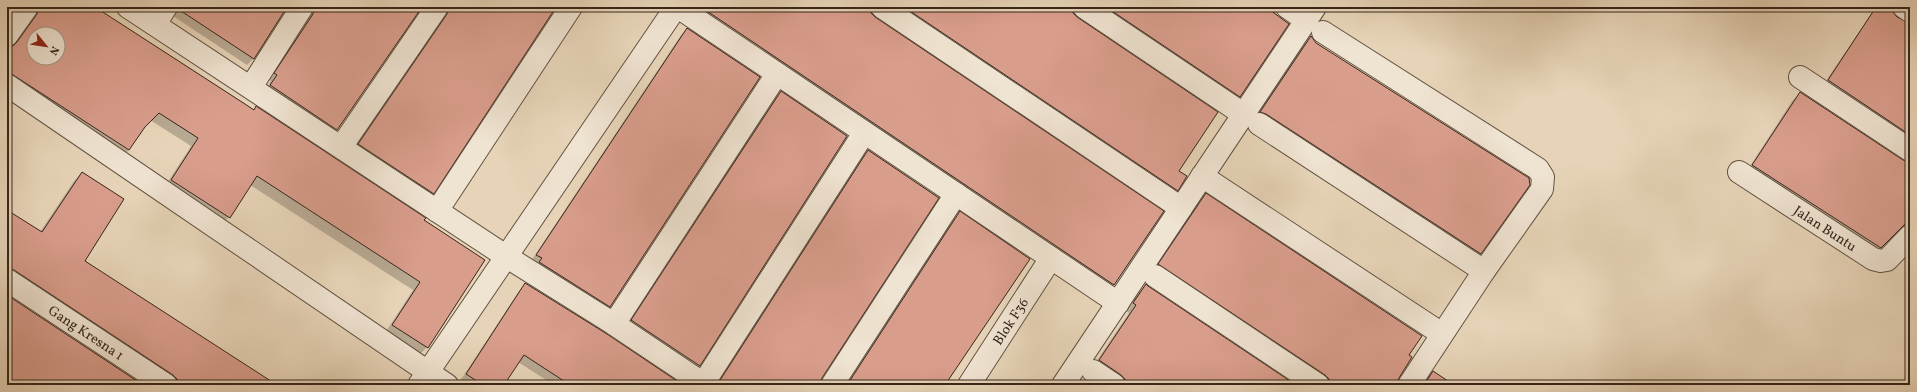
<svg xmlns="http://www.w3.org/2000/svg" width="1917" height="392" font-family="Vollkorn,serif">
<style>
.shadow{fill:#0003;fill-rule:evenodd}
.building{fill:#d99d8c;stroke:#36261b;fill-rule:evenodd}
.lines{fill:none;stroke-linecap:round;stroke-linejoin:round}
.street-casing{stroke:#625242;stroke-width:24}
.street{stroke:#efe3d1;stroke-width:22}
.labels{text-anchor:middle;stroke-width:3;stroke-linejoin:round;paint-order:stroke}
.street-label{font-size:14px;fill:#36261b;stroke:#efe3d1}
</style>
<rect width="100%" height="100%" fill="#e7d4b8"/>
<filter id="stains"><feTurbulence type="fractalNoise" baseFrequency=".005" numOctaves="4"/><feColorMatrix values="0 0 0 0 .2 0 0 0 0 .09 0 0 0 0 .02 0 0 0 .5 -.17"/></filter>
<radialGradient id="worn" r=".72"><stop offset=".6" stop-color="#630" stop-opacity="0"/><stop offset="1" stop-color="#630" stop-opacity=".3"/></radialGradient>
<g class="shadow">
<path d="M 7,7 L 12,7 L 7,13 Z"/>
<path d="M 29,7 L 93,7 L 253,111 L 256,108 L 423,221 L 427,347 L 419,355 L 385,333 L 413,290 L 250,185 L 229,217 L 221,225 L 164,188 L 191,146 L 150,120 L 129,150 L 121,158 L 7,84 L 7,48 L 11,48 L 30,23 L 32,16 ZM 34,34 L 58,34 L 58,58 L 34,58 Z"/>
<path d="M 171,7 L 286,7 L 253,59 L 247,65 L 173,16 Z"/>
<path d="M 307,7 L 421,7 L 337,130 L 330,136 L 264,92 L 271,81 L 269,80 L 307,21 L 309,15 Z"/>
<path d="M 441,7 L 555,7 L 433,193 L 427,199 L 353,150 L 441,21 L 444,14 Z"/>
<path d="M 680,7 L 869,7 L 870,13 L 874,18 L 1162,212 L 1114,285 L 1106,293 Z"/>
<path d="M 885,7 L 1071,7 L 1072,13 L 1178,171 L 1177,190 L 1169,198 Z"/>
<path d="M 1087,7 L 1274,7 L 1275,13 L 1288,24 L 1239,96 L 1232,104 Z"/>
<path d="M 1876,7 L 1887,7 L 1896,18 L 1910,24 L 1910,148 L 1821,88 Z"/>
<path d="M 687,29 L 609,306 L 604,312 L 531,261 L 681,35 Z"/>
<path d="M 1311,38 L 1480,253 L 1472,261 L 1253,120 L 1303,45 Z"/>
<path d="M 781,92 L 846,136 L 699,366 L 693,371 L 626,327 L 775,98 Z"/>
<path d="M 1800,93 L 1903,161 L 1910,163 L 1910,217 L 1906,223 L 1872,255 L 1745,174 L 1792,101 Z"/>
<path d="M 868,151 L 819,385 L 716,385 L 862,158 Z"/>
<path d="M 82,173 L 84,262 L 275,385 L 167,385 L 7,278 L 7,211 L 40,232 L 74,181 Z"/>
<path d="M 1206,195 L 1408,355 L 1396,385 L 1320,385 L 1151,272 L 1198,202 Z"/>
<path d="M 960,213 L 944,385 L 846,385 L 953,219 Z"/>
<path d="M 525,285 L 680,385 L 554,385 L 518,362 L 503,385 L 461,385 L 463,382 L 460,381 L 519,291 Z"/>
<path d="M 1146,285 L 1294,385 L 1115,385 L 1092,368 L 1129,313 L 1126,311 L 1138,293 Z"/>
<path d="M 1433,372 L 1452,385 L 1422,385 Z"/>
<path d="M 1083,380 L 1091,385 L 1078,385 Z"/>
</g>
<g class="building">
<path d="M 39,7 L 95,7 L 245,104 L 254,110 L 256,106 L 426,218 L 424,220 L 485,260 L 428,348 L 392,325 L 420,282 L 257,176 L 230,218 L 171,180 L 198,138 L 159,113 L 145,127 L 129,150 L 7,71 L 7,47 L 13,46 L 17,42 L 37,14 ZM 34,34 L 58,34 L 58,58 L 34,58 Z"/>
<path d="M 178,7 L 287,7 L 254,59 L 178,9 Z"/>
<path d="M 314,7 L 422,7 L 337,130 L 270,85 L 277,75 L 274,73 L 313,14 Z"/>
<path d="M 449,7 L 556,7 L 434,194 L 358,144 L 447,14 Z"/>
<path d="M 701,7 L 870,7 L 871,13 L 875,17 L 1164,211 L 1114,285 Z"/>
<path d="M 904,7 L 1072,7 L 1073,13 L 1077,17 L 1218,112 L 1179,171 L 1187,176 L 1178,191 Z"/>
<path d="M 1106,7 L 1266,7 L 1289,24 L 1240,97 Z"/>
<path d="M 1876,7 L 1889,7 L 1897,17 L 1910,23 L 1910,135 L 1828,80 Z"/>
<path d="M 687,28 L 760,77 L 610,307 L 539,262 L 542,258 L 536,255 Z"/>
<path d="M 1311,36 L 1316,43 L 1529,178 L 1530,185 L 1481,254 L 1266,114 L 1260,112 Z"/>
<path d="M 781,91 L 847,136 L 700,366 L 631,320 Z"/>
<path d="M 1800,92 L 1903,160 L 1910,162 L 1910,219 L 1881,248 L 1752,165 Z"/>
<path d="M 868,150 L 939,198 L 822,378 L 820,385 L 717,385 Z"/>
<path d="M 82,172 L 124,199 L 85,261 L 277,385 L 178,385 L 177,379 L 173,375 L 14,270 L 7,268 L 7,210 L 42,232 Z"/>
<path d="M 1206,193 L 1422,336 L 1409,355 L 1412,357 L 1399,378 L 1397,385 L 1330,385 L 1329,379 L 1325,375 L 1158,264 Z"/>
<path d="M 960,211 L 1030,259 L 945,385 L 847,385 Z"/>
<path d="M 525,283 L 607,334 L 683,385 L 570,385 L 524,355 L 504,385 L 483,385 L 466,374 Z"/>
<path d="M 1146,284 L 1148,286 L 1296,385 L 1126,385 L 1125,379 L 1121,375 L 1099,360 L 1136,305 L 1133,303 Z"/>
<path d="M 7,295 L 143,385 L 7,385 Z"/>
<path d="M 1433,371 L 1454,385 L 1424,385 Z"/>
</g>
<g class="lines">
<defs>
<g id="street">
<path d="M 128,7 L 507,257 L 614,324 L 705,385"/>
<path d="M 678,7 L 1118,303"/>
<path d="M 882,7 L 1181,208"/>
<path d="M 1084,7 L 1243,114"/>
<path d="M 1287,7 L 1307,21"/>
<path d="M 1904,7 L 1910,11"/>
<path d="M 155,24 L 166,7"/>
<path d="M 1323,32 L 1538,169 L 1543,177 L 1542,189 L 1484,271 L 1409,385"/>
<path d="M 7,35 L 27,7"/>
<path d="M 1800,77 L 1910,150"/>
<path d="M 7,85 L 447,385"/>
<path d="M 251,87 L 302,7"/>
<path d="M 1259,124 L 1484,271"/>
<path d="M 341,147 L 437,7"/>
<path id="s1" d="M 1739,172 L 1873,259 L 1881,261 L 1887,260 L 1910,236"/>
<path d="M 1202,176 L 1442,334"/>
<path d="M 437,211 L 571,7"/>
<path d="M 1155,276 L 1318,385"/>
<path id="s2" d="M 7,280 L 166,385"/>
<path d="M 614,324 L 777,74"/>
<path d="M 1093,371 L 1114,385"/>
<path d="M 703,384 L 864,133"/>
<path d="M 419,385 L 676,7"/>
<path d="M 832,385 L 956,194"/>
<path id="s3" d="M 969,385 L 1051,258"/>
<path d="M 1063,385 L 1315,7"/>
</g>
</defs>
<use href="#street" class="street-casing"/>
<use href="#street" class="street"/>
</g>
<g class="labels">
<g class="street-label">
<text dy="5" stroke="none"><textPath href="#s1" startOffset="103">Jalan Buntu</textPath></text>
<text dy="5" stroke="none"><textPath href="#s3" startOffset="76">Blok F36</textPath></text>
<text dy="5" stroke="none"><textPath href="#s2" startOffset="95">Gang Kresna 1</textPath></text>
</g>
</g>
<rect width="1917" height="392" fill="none" stroke="#e7d4b8" stroke-width="24"/>
<rect x="8" y="8" width="1901" height="376" fill="none" stroke="#36261b" stroke-width="2"/>
<rect x="12" y="12" width="1893" height="368" fill="none" stroke="#36261b"/>
<g transform="translate(46 46) rotate(120)"><circle r="19" fill="#efe3d1" stroke="#a59788"/>
<path d="M0-3L7 15L0 10L-7 15Z" fill="#8f2418"/>
<text y="-6" font-size="11" font-weight="bold" text-anchor="middle" fill="#36261b">N</text>
</g>
<rect width="100%" height="100%" filter="url(#stains)"/>
<rect width="100%" height="100%" fill="url(#worn)"/>
</svg>
